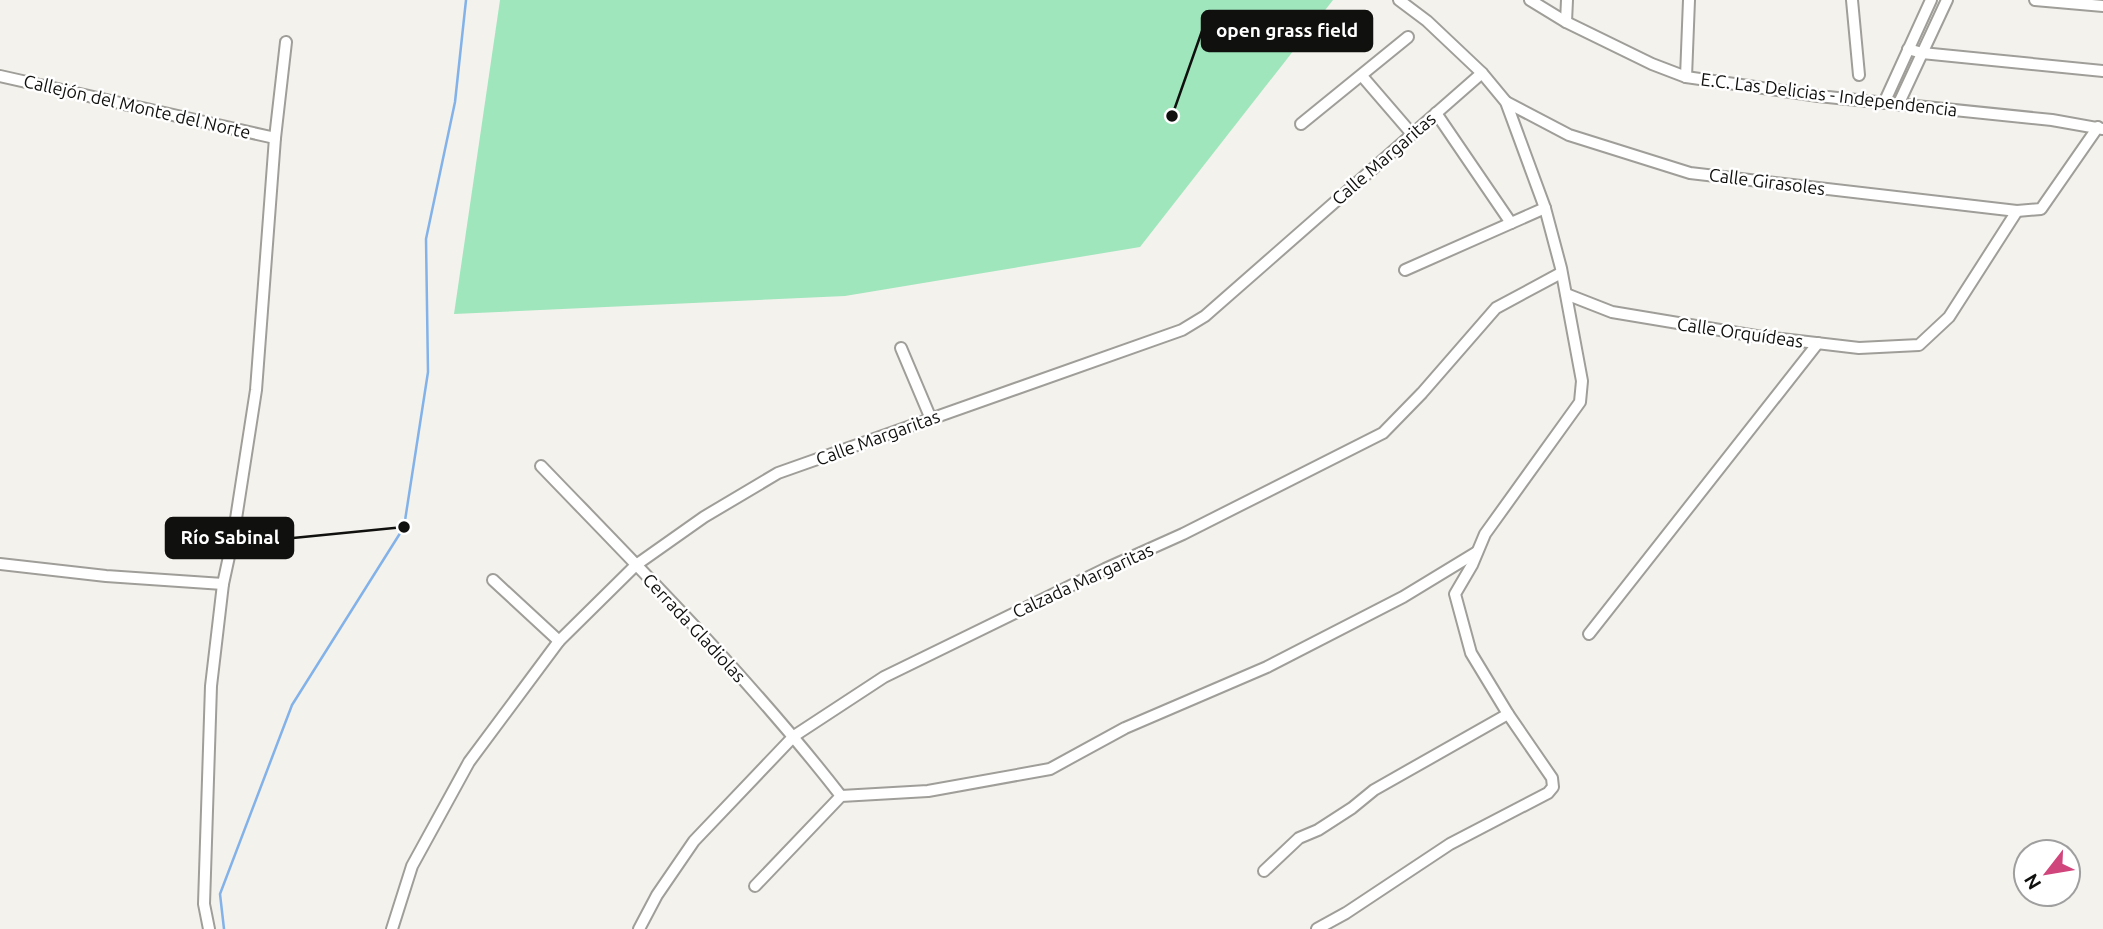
<svg xmlns="http://www.w3.org/2000/svg" width="2103" height="929" font-family="Ubuntu,sans-serif">
<style>
.green{fill:#9fe6bd}
.lines{fill:none;stroke-linecap:round;stroke-linejoin:round}
.stream{stroke:#82b2e9;stroke-width:2.5}
.minor-casing{stroke:#a09e99;stroke-width:14}
.minor{stroke:#fff;stroke-width:10}
.labels{text-anchor:middle;stroke-width:5;stroke-linejoin:round;paint-order:stroke}
.street-label{font-size:18px;fill:#10100e;stroke:#fff}
.leader{fill:none;stroke:#10100e;stroke-width:2.5}
.callout-dot{fill:#10100e;stroke:#fff;stroke-width:2.5}
.callout{fill:#10100e;stroke:#10100e;stroke-width:2.5}
.callout-label{font-size:19px;text-anchor:middle;font-weight:bold;fill:#fff}
</style>
<rect width="100%" height="100%" fill="#f4f2ec"/>
<path class="green" d="M 500,0 L 1333,0 L 1140,247 L 845,296 L 454,314 Z"/>
<g class="lines">
<path class="stream" d="M 224,929 L 220,894 L 292,705 L 404,527 L 428,372 L 426,239 L 455,102 L 466,0"/>
<defs>
<g id="minor">
<path d="M 1530,0 L 1566,22 L 1652,64 L 1686,77 L 1818,96 L 2052,120 L 2103,129"/>
<path d="M 1852,0 L 1859,75"/>
<path d="M 2035,0 L 2103,6"/>
<path d="M 1566,22 L 1567,0"/>
<path d="M 1908,49 L 1922,53 L 2103,71"/>
<path d="M 0,76 L 275,138"/>
<path d="M 1362,76 L 1412,134"/>
<path d="M 1686,77 L 1689,0"/>
<path d="M 1506,102 L 1569,135 L 1690,173 L 2017,211 L 2041,209 L 2098,127"/>
<path d="M 1884,103 L 1931,0"/>
<path d="M 1898,105 L 1947,0"/>
<path d="M 1436,113 L 1511,223"/>
<path d="M 1301,124 L 1408,37"/>
<path d="M 1405,270 L 1545,208"/>
<path d="M 1566,294 L 1612,312 L 1756,336 L 1859,348 L 1919,345 L 1949,317 L 2017,211"/>
<path d="M 901,348 L 931,419"/>
<path d="M 541,466 C 644,573 750,679 841,796"/>
<path d="M 0,564 L 106,576 L 223,584"/>
<path d="M 493,580 L 559,641"/>
<path d="M 1589,634 L 1818,343"/>
<path d="M 1264,871 L 1299,838 L 1318,830 L 1352,808 L 1374,790 L 1508,714"/>
<path d="M 755,886 L 841,796 L 928,791 L 1050,769 L 1125,728 L 1267,667 L 1403,597 L 1477,552"/>
<path d="M 209,929 L 204,904 L 211,686 L 223,584 L 233,538 L 256,390 L 275,138 L 286,42"/>
<path d="M 392,929 L 412,866 L 469,762 L 559,641 L 636,565 L 704,517 L 778,473 L 1182,330 L 1205,316 L 1482,73"/>
<path d="M 639,929 L 657,895 L 694,841 L 794,736 L 884,677 L 1105,569 L 1183,534 L 1383,433 L 1422,393 L 1496,308 L 1561,273"/>
<path d="M 1317,929 L 1346,913 L 1450,844 L 1548,793 L 1553,787 L 1552,778 L 1508,714 L 1471,653 L 1455,594 L 1472,565 L 1485,534 L 1580,402 L 1582,381 L 1561,268 L 1545,208 L 1506,102 L 1482,73 L 1427,21 L 1399,0"/>
</g>
</defs>
<use href="#minor" class="minor-casing"/>
<use href="#minor" class="minor"/>
</g>
<g class="labels">
<g class="street-label">
<text transform="translate(1829 95) rotate(7)" y="6">E.C. Las Delicias - Independencia</text>
<text transform="translate(137 107) rotate(13)" y="6">Callejón del Monte del Norte</text>
<text transform="translate(1384 159) rotate(-41)" y="6">Calle Margaritas</text>
<text transform="translate(1767 182) rotate(7)" y="6">Calle Girasoles</text>
<text transform="translate(1740 333) rotate(8)" y="6">Calle Orquídeas</text>
<text transform="translate(878 438) rotate(-20)" y="6">Calle Margaritas</text>
<text transform="translate(1083 581) rotate(-25)" y="6">Calzada Margaritas</text>
<text transform="translate(694 628) rotate(47)" y="6">Cerrada Gladiolas</text>
</g>
</g>
<path class="leader" d="M1172 116L1202 31M404 527L293 538"/>
<g class="callout-dot">
<circle cx="1172" cy="116" r="7"/>
<circle cx="404" cy="527" r="7"/>
</g>
<g class="callout">
<rect x="1202" y="11" width="170" height="40" rx="7"/>
<rect x="166" y="518" width="127" height="40" rx="7"/>
</g>
<g class="callout-label">
<text x="1287" y="37">open grass field</text>
<text x="230" y="544">Río Sabinal</text>
</g>
<g transform="translate(2047 873) rotate(239)"><circle r="33" fill="#ffffff" stroke="#9f9f9f" stroke-width="2"/>
<path d="M0-5L12 26L0 18L-12 26Z" fill="#d0457b"/>
<text y="-10" font-size="19" font-weight="bold" text-anchor="middle" fill="#10100e">N</text>
</g>
</svg>
